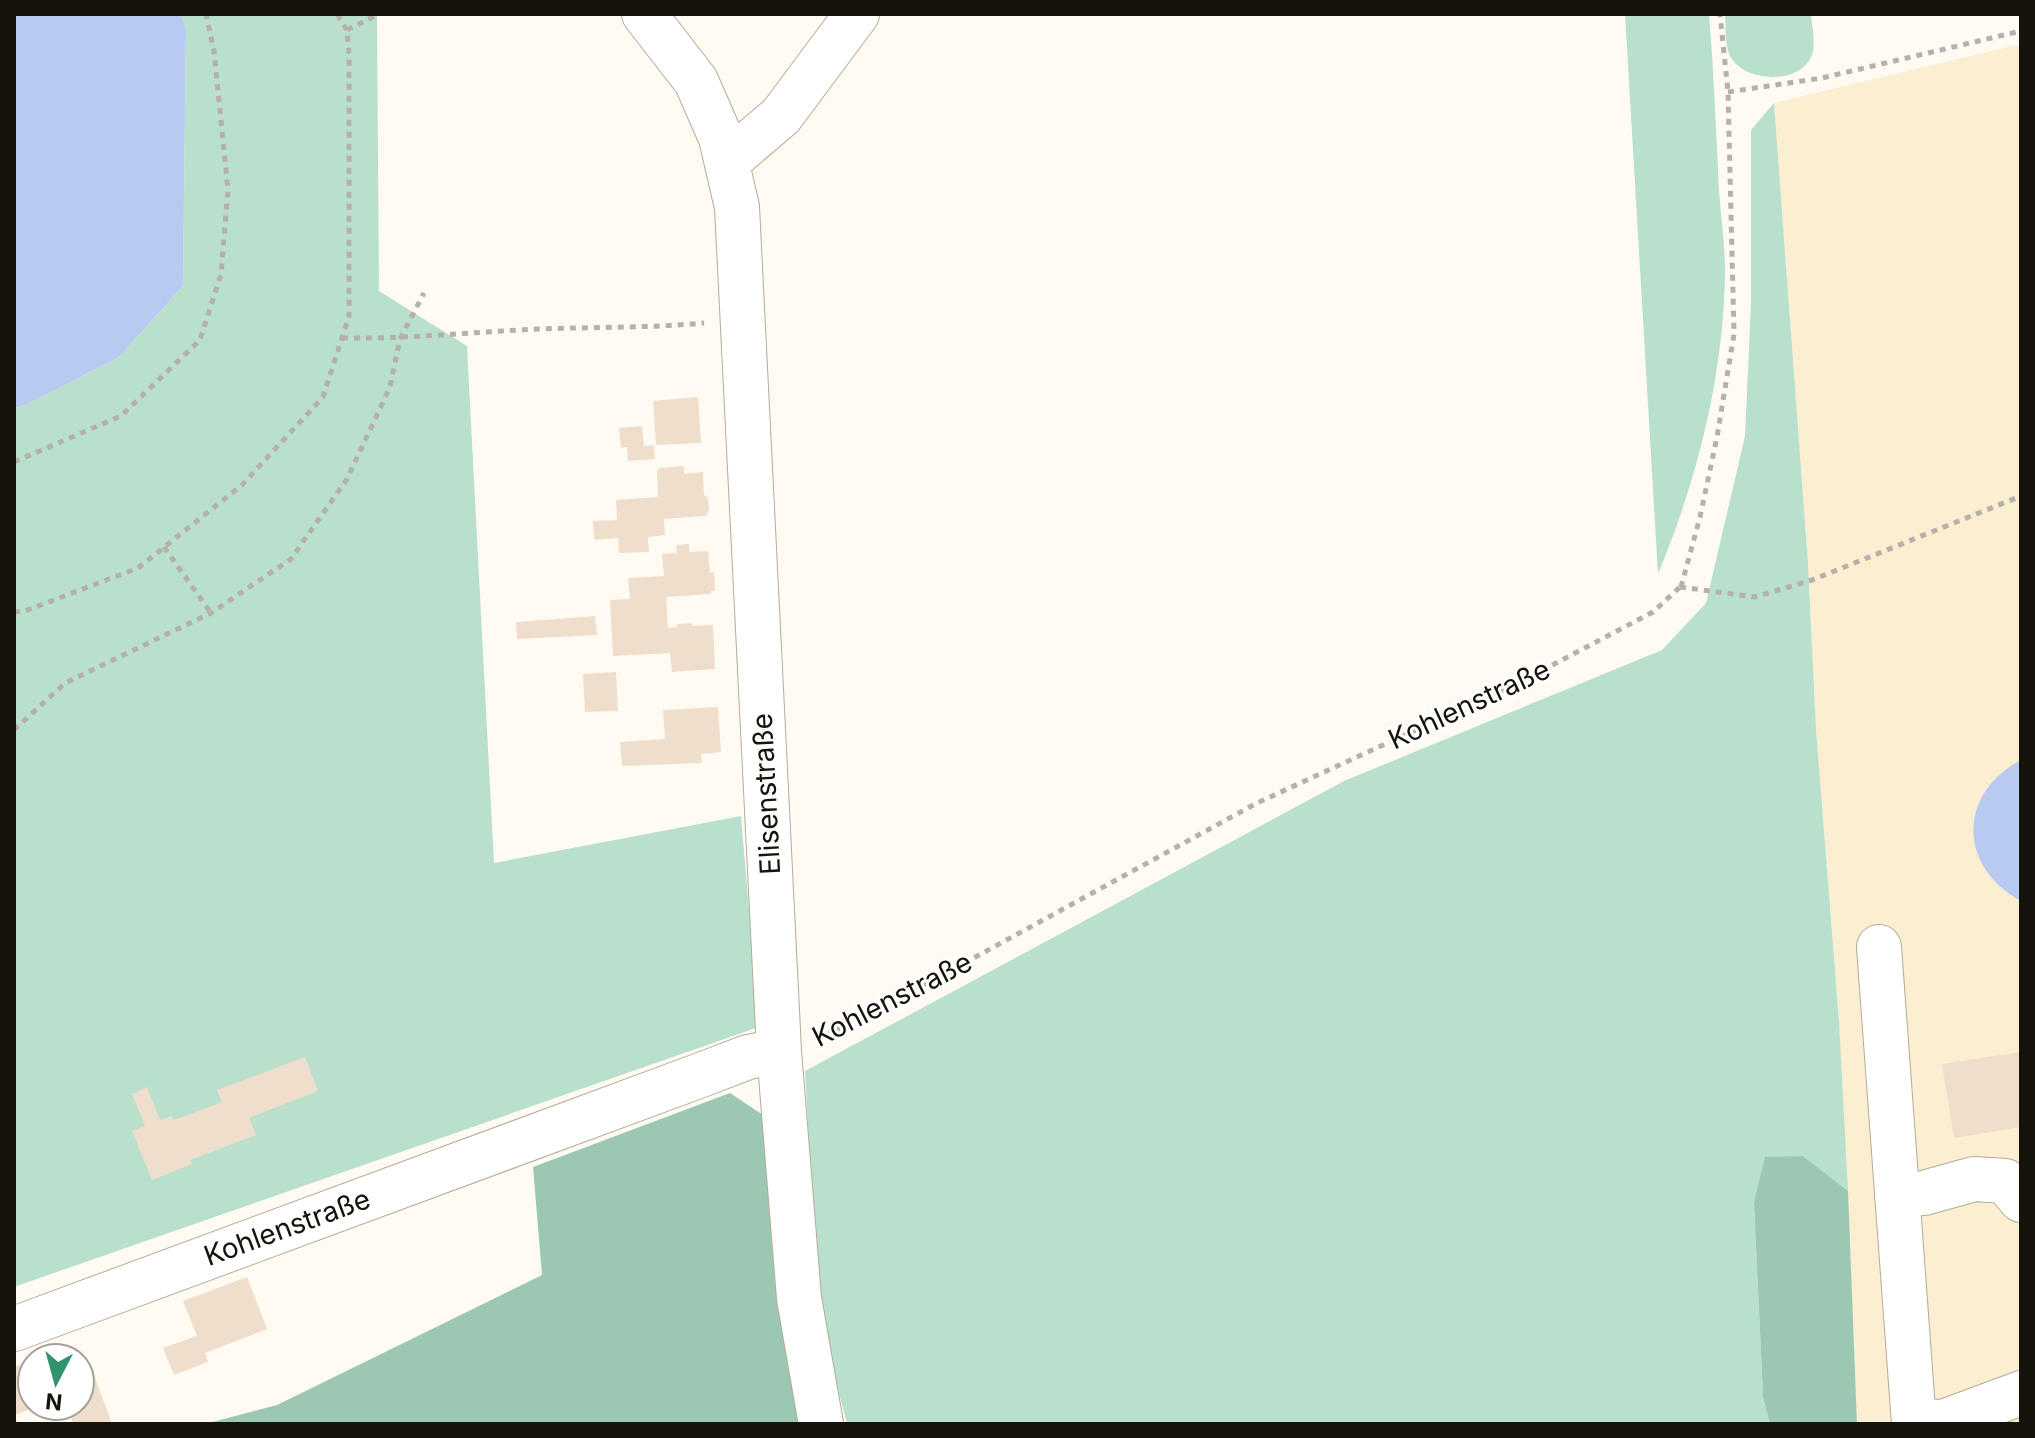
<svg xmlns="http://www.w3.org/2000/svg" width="2035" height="1438" font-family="Inter,sans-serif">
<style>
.built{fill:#fbeed1}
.green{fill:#b9e0cd}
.forest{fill:#9cc8b3}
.water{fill:#b8caef}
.building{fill:#f0decd}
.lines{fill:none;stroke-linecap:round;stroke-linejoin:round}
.minor-casing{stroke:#b5ab97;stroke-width:46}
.path{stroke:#b5b1a9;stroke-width:5;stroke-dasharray:6 6;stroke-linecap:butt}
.minor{stroke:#fff;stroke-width:44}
.labels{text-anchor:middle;stroke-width:6;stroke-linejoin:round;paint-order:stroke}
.street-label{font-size:28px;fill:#16130b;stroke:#fff}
</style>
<rect width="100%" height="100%" fill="#fffbf2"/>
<path class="built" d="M 2021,44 L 2021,1424 L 1857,1424 L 1839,1021 L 1816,729 L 1808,563 L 1774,103 Z"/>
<g class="green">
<path d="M 181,14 L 377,14 L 379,291 L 467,346 L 494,863 L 741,816 L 759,1027 L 14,1287 L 14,408 L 26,405 L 119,357 L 183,286 L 186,28 Z"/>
<path d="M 1625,14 L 1709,14 C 1714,73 1716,132 1719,191 C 1721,218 1725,244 1725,271 C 1724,374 1698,478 1658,574 Z"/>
<path d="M 1725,14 L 1811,14 C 1812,25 1815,40 1813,51 C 1806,84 1752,83 1734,62 C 1724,51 1726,28 1725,14 Z"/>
<path d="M 1774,103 L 1808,563 L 1816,729 L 1839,1021 L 1848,1191 L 1803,1156 L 1754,1203 L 1763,1397 L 1770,1424 L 847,1424 L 818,1314 L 805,1071 L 1344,781 L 1662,650 L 1706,603 L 1745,436 L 1751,304 L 1751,130 Z"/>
</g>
<g class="forest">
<path d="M 730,1093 L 763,1115 L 803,1424 L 205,1424 L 277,1405 L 542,1275 L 533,1167 Z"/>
<path d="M 1803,1156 L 1848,1191 L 1857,1424 L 1770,1424 L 1763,1397 L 1754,1203 L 1765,1157 Z"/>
</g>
<g class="water">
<path d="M 14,14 L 181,14 L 186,28 L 183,286 L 119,357 L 26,405 L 14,408 Z"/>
<path d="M 2021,760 L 2021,901 C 1958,867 1957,794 2021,760 Z"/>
</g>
<g class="building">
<path d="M 698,397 L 701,443 L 656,445 L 653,401 Z"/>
<path d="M 642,426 L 644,446 L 654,445 L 655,459 L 628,461 L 627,447 L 621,448 L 619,428 Z"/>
<path d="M 684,466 L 684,474 L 703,472 L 704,495 L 708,498 L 709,510 L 706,516 L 664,519 L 665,535 L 648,537 L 649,552 L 619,553 L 618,538 L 594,540 L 593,521 L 617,520 L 616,500 L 658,497 L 657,471 L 660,468 Z"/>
<path d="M 689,544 L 689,552 L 708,551 L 710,573 L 714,572 L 715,591 L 711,591 L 711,594 L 666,597 L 668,628 L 677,627 L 677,624 L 692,623 L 692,626 L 713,625 L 715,669 L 672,672 L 670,653 L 613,656 L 610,600 L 630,599 L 628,578 L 664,576 L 662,554 L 677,553 L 676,545 Z"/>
<path d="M 595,616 L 597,635 L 517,639 L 516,622 Z"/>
<path d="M 616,672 L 618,711 L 585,712 L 583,674 Z"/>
<path d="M 718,707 L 721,752 L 701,754 L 702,763 L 622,766 L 620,742 L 665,739 L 663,710 Z"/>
<path d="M 2021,1052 L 2021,1127 L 1954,1138 L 1942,1064 Z"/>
<path d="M 305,1057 L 318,1091 L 249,1118 L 256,1135 L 190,1160 L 192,1164 L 152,1180 L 132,1131 L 145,1126 L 132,1094 L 147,1087 L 160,1120 L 172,1116 L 174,1120 L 222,1102 L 217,1090 Z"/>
<path d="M 247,1277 L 267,1329 L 205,1353 L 208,1362 L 174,1375 L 163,1348 L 197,1336 L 183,1301 Z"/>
<path d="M 22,1364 L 32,1389 L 32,1406 L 39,1406 L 14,1415 L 18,1424 L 14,1424 L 14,1367 Z"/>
<path d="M 92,1369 L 112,1424 L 73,1424 L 67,1406 L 80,1406 L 80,1373 Z"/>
</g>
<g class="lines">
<defs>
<g id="minor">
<path d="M 644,14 L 696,81 L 721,138 L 737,207 L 779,1051 L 799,1298 L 821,1424"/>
<path d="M 727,162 L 781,116 L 857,14"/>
<path d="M 1879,947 L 1914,1424"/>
<path d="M 1897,1196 L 1924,1193 L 1974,1179 L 2005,1181 L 2021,1200"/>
<path d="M 14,1329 L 701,1075 L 748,1057 L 779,1051"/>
<path d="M 1914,1421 L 1943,1422 L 2021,1393"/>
</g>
</defs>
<use href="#minor" class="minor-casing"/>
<g class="path">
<path d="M 347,30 L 379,14"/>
<path d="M 1728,92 L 1822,78 L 2021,31"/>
<path d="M 342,338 C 408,339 473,332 538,329 C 594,327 649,328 704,323"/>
<path d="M 14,462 L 121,416 L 200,340 L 221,274 L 228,190 L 214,51 L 206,14"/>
<path d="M 164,547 L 211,613"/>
<path d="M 1680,587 L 1755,597 L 1812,580 L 2021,496"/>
<path d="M 1681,587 L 1700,517 L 1717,437 L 1734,334 L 1728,92 L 1720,14"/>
<path d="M 14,612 L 25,611 L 138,568 L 242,485 L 323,397 L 349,316 L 349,54 L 347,30 L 337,14"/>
<path d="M 14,730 L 65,683 L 211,613 L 291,559 L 347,479 L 390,387 L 400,339 L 424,293"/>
<path d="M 815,1041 L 915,990 L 1257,803 L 1522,681 L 1653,612 L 1680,587"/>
</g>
<use href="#minor" class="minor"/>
</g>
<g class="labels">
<g class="street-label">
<text transform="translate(1469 704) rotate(-25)" y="10">Kohlenstraße</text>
<text transform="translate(766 794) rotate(-93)" y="10">Elisenstraße</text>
<text transform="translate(892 999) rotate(-27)" y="10">Kohlenstraße</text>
<text transform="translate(287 1227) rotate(-20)" y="10">Kohlenstraße</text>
</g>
</g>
<rect width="2035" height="1438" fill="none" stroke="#16130b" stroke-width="32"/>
<g transform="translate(56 1382) rotate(186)"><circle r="38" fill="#ffffff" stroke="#a2a19d" stroke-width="2"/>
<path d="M0-6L14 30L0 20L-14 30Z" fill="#2f936e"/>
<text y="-12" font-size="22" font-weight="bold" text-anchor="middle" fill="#16130b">N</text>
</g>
</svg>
